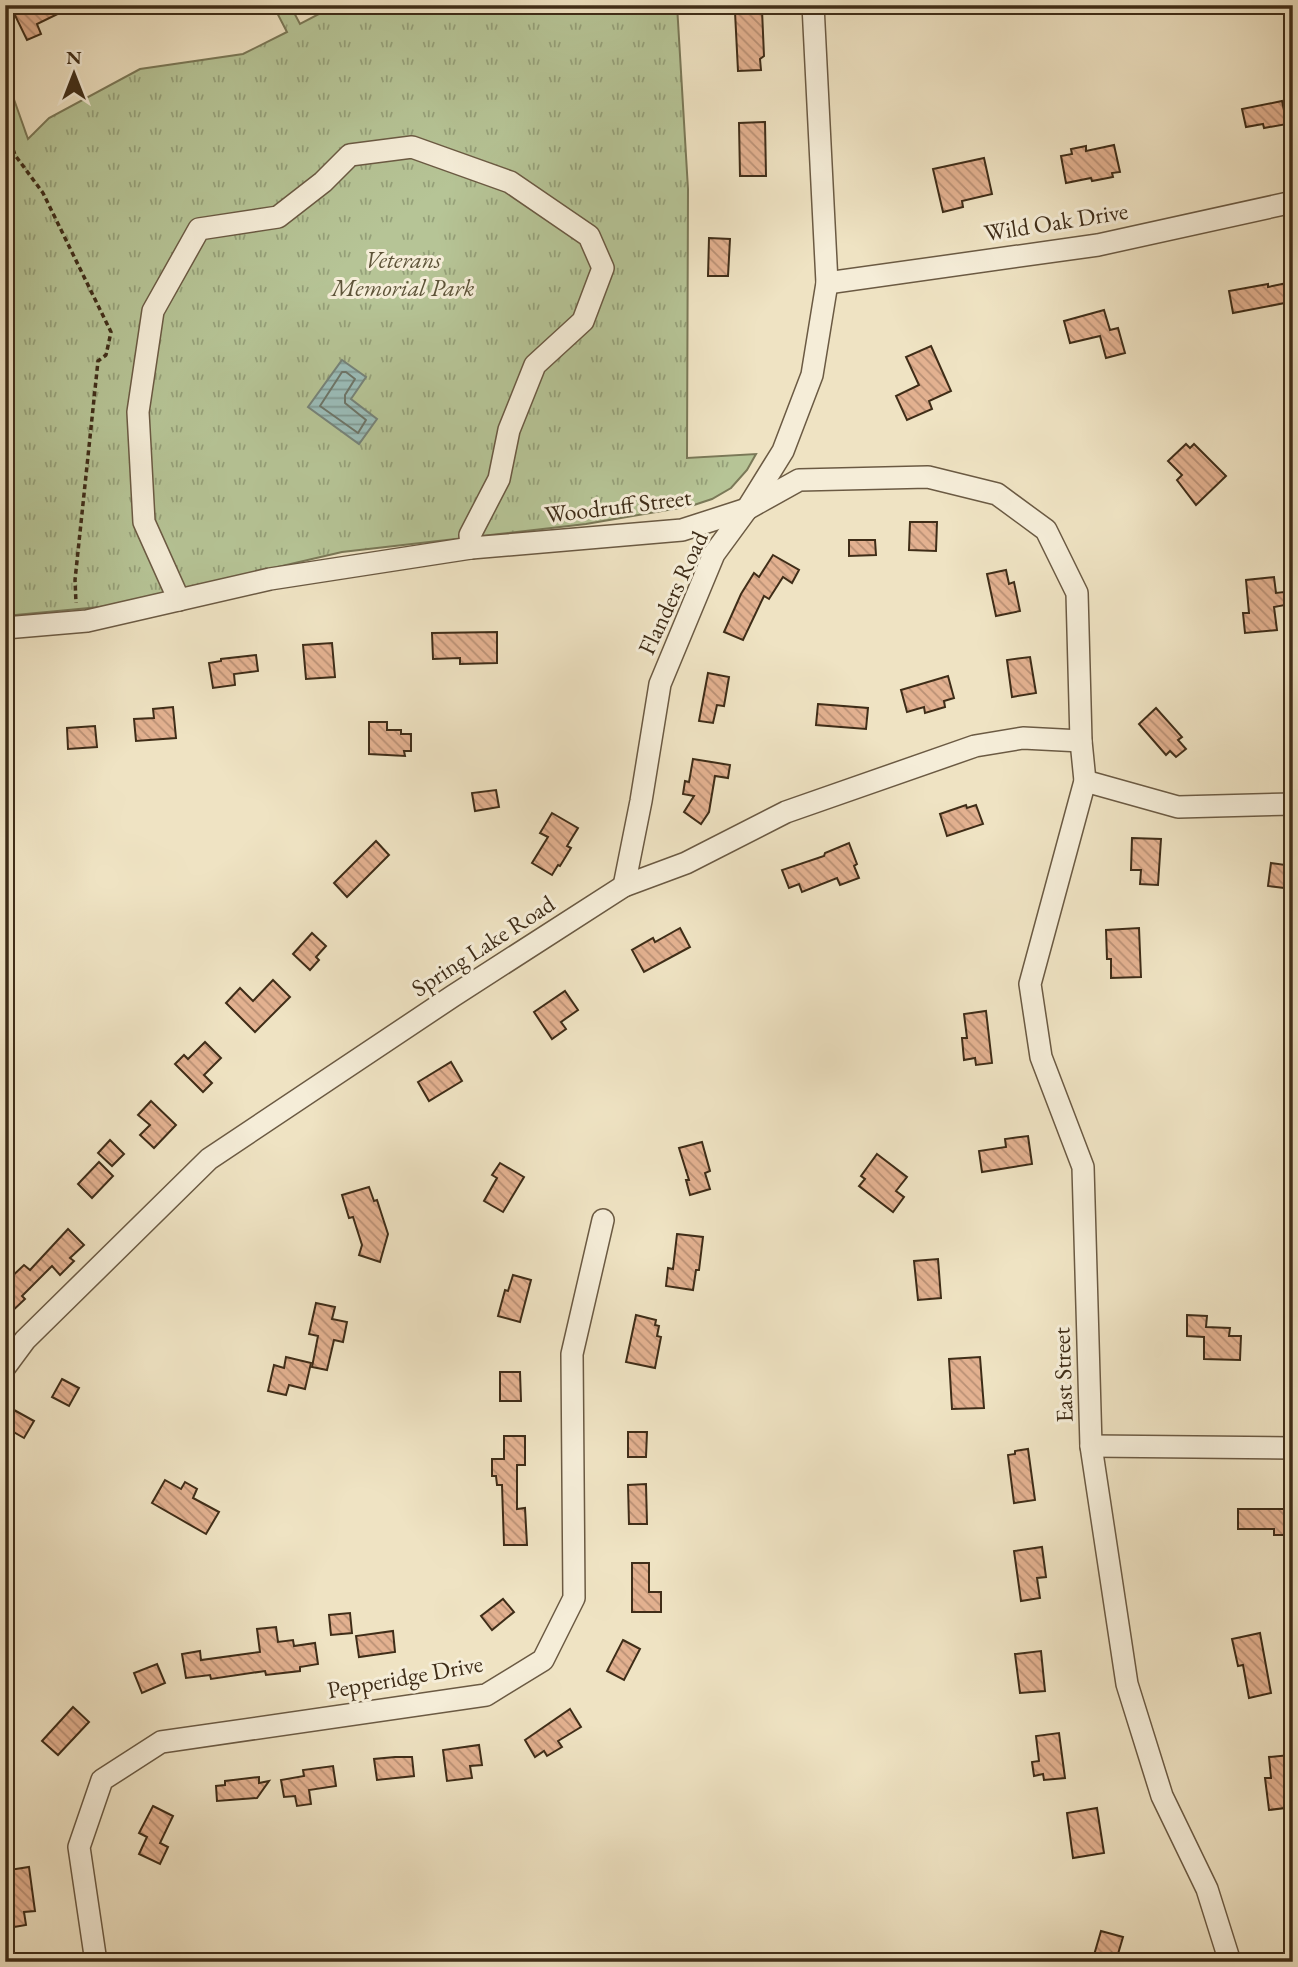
<svg xmlns="http://www.w3.org/2000/svg" width="1298" height="1967" font-family="'EB Garamond',serif">
<style>
.park{fill:url(#park-tufts);stroke:#7a7857;stroke-width:2}
.water{fill:url(#water-rules);stroke:#768379;stroke-width:2}
.lines{fill:none;stroke-linecap:round;stroke-linejoin:round}
.shore{stroke:#6d7568;stroke-width:2}
.building{fill:url(#building-back-hatch);stroke:#3f2d18;stroke-width:2}
.minor-casing{stroke:#6b5a43;stroke-width:24}
.path{stroke:#3f2d18;stroke-width:3.5;stroke-dasharray:5 3.5;stroke-linecap:butt}
.minor{stroke:#f5edd8;stroke-width:21}
.labels{text-anchor:middle;stroke-width:6;stroke-linejoin:round;paint-order:stroke}
.street-label{font-size:24px;fill:#3f2d18;stroke:#f5edd8}
.park-label{font-size:24px;font-style:italic;fill:#5d5338;stroke:#f5edd8}
</style>
<defs>
<pattern id="park-tufts" width="24" height="20" patternUnits="userSpaceOnUse" patternTransform="scale(1.75)"><rect width="24" height="20" fill="#b6c496"/><path d="M3 7l-1-3M5 7V3M7 7l1-3M15 17l-1-3M17 17v-4M19 17l1-3" fill="none" stroke="#95a079"/></pattern>
<pattern id="water-rules" width="6" height="5" patternUnits="userSpaceOnUse" patternTransform="scale(1.75)"><rect width="6" height="5" fill="#9bbdb9"/><path d="M0 2.5h6" fill="none" stroke="#809a95"/></pattern>
<pattern id="building-back-hatch" width="6" height="6" patternUnits="userSpaceOnUse" patternTransform="scale(1.75)"><rect width="6" height="6" fill="#e3b190"/><path d="M-1 5l2 2M0 0l6 6M5-1l2 2" fill="none" stroke="#b99075"/></pattern>
</defs>
<rect width="100%" height="100%" fill="#efe3c3"/>
<filter id="stains"><feTurbulence type="fractalNoise" baseFrequency=".00286" numOctaves="4"/><feColorMatrix values="0 0 0 0 .2 0 0 0 0 .09 0 0 0 0 .02 0 0 0 .5 -.17"/></filter>
<radialGradient id="worn" r=".72"><stop offset=".6" stop-color="#630" stop-opacity="0"/><stop offset="1" stop-color="#630" stop-opacity=".3"/></radialGradient>
<path class="park" d="M 273,5 L 290,5 L 300,24 L 336,5 L 677,5 L 688,189 L 687,458 L 756,454 L 747,470 L 731,488 L 712,499 L 691,506 L 586,524 L 342,552 L 110,606 L 5,616 L 5,74 L 28,139 L 49,118 L 140,69 L 243,54 L 287,32 Z"/>
<path class="water" d="M 342,360 L 366,377 L 351,399 L 377,419 L 359,444 L 308,407 Z"/>
<g class="lines">
<path class="shore" d="M 342,372 L 346,372 L 355,379 L 345,395 L 345,403 L 366,420 L 358,433 L 320,406 Z"/>
</g>
<g class="building">
<path d="M 10,5 L 76,5 L 37,24 L 41,34 L 27,40 Z"/>
<path d="M 762,10 L 764,56 L 760,59 L 761,70 L 738,71 L 735,12 Z"/>
<path d="M 1282,101 L 1287,124 L 1264,128 L 1263,124 L 1246,127 L 1242,109 Z"/>
<path d="M 765,122 L 766,176 L 740,176 L 739,123 Z"/>
<path d="M 1114,145 L 1120,172 L 1112,173 L 1113,177 L 1092,181 L 1091,178 L 1066,183 L 1061,156 L 1072,154 L 1071,149 L 1086,146 L 1086,151 Z"/>
<path d="M 984,158 L 992,194 L 962,201 L 963,207 L 943,212 L 933,169 Z"/>
<path d="M 709,238 L 730,239 L 728,276 L 708,276 Z"/>
<path d="M 1287,283 L 1290,302 L 1233,313 L 1229,291 L 1268,284 L 1268,287 Z"/>
<path d="M 1104,310 L 1110,330 L 1118,328 L 1125,353 L 1106,358 L 1100,336 L 1070,343 L 1064,321 Z"/>
<path d="M 931,346 L 951,391 L 929,401 L 932,409 L 907,420 L 896,396 L 919,385 L 906,357 Z"/>
<path d="M 1186,444 L 1190,448 L 1194,444 L 1226,476 L 1196,505 L 1177,480 L 1182,475 L 1168,461 Z"/>
<path d="M 910,522 L 937,522 L 936,551 L 909,550 Z"/>
<path d="M 849,540 L 875,540 L 876,555 L 849,556 Z"/>
<path d="M 773,555 L 799,570 L 792,583 L 783,577 L 769,599 L 764,596 L 743,640 L 724,632 L 741,594 L 754,573 L 759,577 Z"/>
<path d="M 1006,570 L 1009,584 L 1014,582 L 1020,611 L 996,616 L 987,574 Z"/>
<path d="M 1274,577 L 1276,593 L 1284,592 L 1285,605 L 1274,607 L 1277,630 L 1245,633 L 1243,613 L 1249,613 L 1246,580 Z"/>
<path d="M 497,632 L 497,663 L 460,664 L 460,658 L 433,659 L 432,633 Z"/>
<path d="M 332,643 L 335,677 L 306,679 L 303,645 Z"/>
<path d="M 256,655 L 258,671 L 234,674 L 235,685 L 213,688 L 209,663 L 221,661 L 221,659 Z"/>
<path d="M 1030,657 L 1036,693 L 1012,697 L 1007,660 Z"/>
<path d="M 708,673 L 729,677 L 724,706 L 717,705 L 713,723 L 699,721 Z"/>
<path d="M 948,676 L 954,698 L 944,701 L 945,707 L 925,713 L 924,707 L 907,712 L 901,690 Z"/>
<path d="M 818,704 L 868,708 L 866,729 L 816,725 Z"/>
<path d="M 173,707 L 176,738 L 136,741 L 134,719 L 154,718 L 153,709 Z"/>
<path d="M 1156,708 L 1182,737 L 1178,740 L 1186,749 L 1176,757 L 1170,751 L 1166,755 L 1139,724 Z"/>
<path d="M 369,722 L 387,722 L 387,730 L 401,730 L 401,734 L 411,734 L 411,751 L 404,751 L 405,756 L 369,754 Z"/>
<path d="M 95,726 L 97,747 L 68,749 L 67,728 Z"/>
<path d="M 693,759 L 730,765 L 728,778 L 715,776 L 709,812 L 701,824 L 684,812 L 694,796 L 683,794 L 685,781 L 689,782 Z"/>
<path d="M 496,790 L 499,807 L 475,811 L 472,793 Z"/>
<path d="M 966,805 L 967,808 L 976,805 L 983,824 L 947,836 L 940,814 Z"/>
<path d="M 552,813 L 578,828 L 567,846 L 571,848 L 560,866 L 558,865 L 552,875 L 532,863 L 548,837 L 540,833 Z"/>
<path d="M 1132,838 L 1161,839 L 1158,885 L 1140,884 L 1141,870 L 1131,870 Z"/>
<path d="M 376,841 L 389,855 L 347,897 L 334,883 Z"/>
<path d="M 849,843 L 857,864 L 854,866 L 859,878 L 840,885 L 837,878 L 802,892 L 799,884 L 789,888 L 782,870 L 824,856 L 825,853 Z"/>
<path d="M 1271,863 L 1293,866 L 1293,889 L 1268,886 Z"/>
<path d="M 680,928 L 690,947 L 644,972 L 632,950 L 653,938 L 655,942 Z"/>
<path d="M 1139,928 L 1141,977 L 1111,978 L 1111,959 L 1107,959 L 1106,930 Z"/>
<path d="M 312,933 L 326,946 L 316,957 L 319,960 L 310,970 L 293,954 Z"/>
<path d="M 273,980 L 290,997 L 255,1032 L 226,1003 L 240,988 L 253,1001 Z"/>
<path d="M 565,991 L 578,1010 L 561,1022 L 566,1029 L 552,1039 L 534,1012 Z"/>
<path d="M 986,1011 L 992,1063 L 976,1065 L 975,1058 L 964,1060 L 962,1038 L 967,1038 L 964,1014 Z"/>
<path d="M 205,1042 L 221,1058 L 204,1075 L 212,1083 L 203,1092 L 175,1064 L 184,1055 L 188,1059 Z"/>
<path d="M 451,1062 L 462,1081 L 429,1101 L 418,1082 Z"/>
<path d="M 151,1101 L 176,1125 L 154,1148 L 140,1135 L 150,1125 L 138,1115 Z"/>
<path d="M 1028,1136 L 1032,1164 L 982,1172 L 979,1151 L 1006,1147 L 1005,1139 Z"/>
<path d="M 110,1140 L 124,1154 L 112,1166 L 98,1153 Z"/>
<path d="M 702,1142 L 710,1171 L 705,1173 L 710,1189 L 690,1195 L 686,1180 L 689,1180 L 679,1148 Z"/>
<path d="M 877,1154 L 907,1177 L 896,1191 L 904,1197 L 893,1212 L 859,1186 L 865,1179 L 861,1176 Z"/>
<path d="M 99,1162 L 113,1176 L 92,1198 L 78,1184 Z"/>
<path d="M 500,1163 L 524,1177 L 503,1212 L 484,1201 L 497,1178 L 492,1175 Z"/>
<path d="M 369,1187 L 374,1201 L 377,1200 L 388,1234 L 380,1262 L 359,1255 L 362,1245 L 353,1217 L 349,1218 L 342,1195 Z"/>
<path d="M 68,1229 L 84,1245 L 70,1258 L 74,1261 L 60,1275 L 52,1266 L 22,1296 L 25,1299 L 5,1318 L 5,1283 L 24,1265 L 30,1270 Z"/>
<path d="M 677,1234 L 703,1237 L 699,1270 L 696,1270 L 693,1290 L 666,1286 L 668,1268 L 673,1269 Z"/>
<path d="M 938,1259 L 941,1298 L 918,1300 L 914,1261 Z"/>
<path d="M 513,1275 L 531,1280 L 520,1322 L 498,1316 L 505,1290 L 508,1291 Z"/>
<path d="M 316,1303 L 335,1307 L 332,1319 L 347,1322 L 343,1342 L 334,1340 L 327,1370 L 312,1367 L 318,1336 L 309,1334 Z"/>
<path d="M 636,1315 L 656,1320 L 655,1325 L 659,1326 L 657,1336 L 661,1337 L 655,1368 L 626,1362 Z"/>
<path d="M 1187,1315 L 1207,1316 L 1206,1327 L 1230,1328 L 1229,1336 L 1241,1336 L 1240,1360 L 1204,1359 L 1204,1337 L 1187,1336 Z"/>
<path d="M 286,1357 L 311,1363 L 305,1389 L 289,1385 L 286,1395 L 268,1391 L 274,1365 L 284,1368 Z"/>
<path d="M 980,1357 L 984,1408 L 952,1409 L 949,1359 Z"/>
<path d="M 500,1372 L 520,1372 L 521,1401 L 500,1401 Z"/>
<path d="M 62,1379 L 79,1388 L 69,1406 L 52,1397 Z"/>
<path d="M 5,1405 L 34,1421 L 24,1438 L 10,1430 L 12,1427 L 5,1423 Z"/>
<path d="M 628,1432 L 647,1432 L 646,1457 L 628,1457 Z"/>
<path d="M 504,1436 L 525,1436 L 525,1465 L 517,1465 L 517,1509 L 525,1508 L 527,1545 L 504,1545 L 502,1485 L 497,1485 L 496,1476 L 492,1476 L 492,1459 L 504,1459 Z"/>
<path d="M 1028,1449 L 1035,1500 L 1014,1503 L 1008,1455 L 1015,1454 L 1015,1451 Z"/>
<path d="M 165,1480 L 181,1489 L 185,1482 L 197,1489 L 193,1498 L 219,1512 L 206,1534 L 152,1503 Z"/>
<path d="M 646,1484 L 647,1524 L 629,1524 L 628,1485 Z"/>
<path d="M 1238,1509 L 1293,1509 L 1293,1535 L 1274,1535 L 1274,1529 L 1238,1529 Z"/>
<path d="M 1042,1547 L 1046,1577 L 1037,1578 L 1040,1598 L 1021,1601 L 1014,1551 Z"/>
<path d="M 632,1563 L 649,1563 L 649,1592 L 661,1592 L 661,1612 L 632,1612 Z"/>
<path d="M 503,1599 L 514,1612 L 492,1630 L 481,1616 Z"/>
<path d="M 350,1613 L 352,1633 L 331,1635 L 329,1615 Z"/>
<path d="M 276,1627 L 278,1642 L 293,1640 L 294,1646 L 315,1643 L 318,1664 L 300,1667 L 300,1671 L 266,1675 L 265,1671 L 211,1679 L 210,1675 L 186,1678 L 182,1654 L 200,1651 L 201,1660 L 260,1652 L 257,1629 Z"/>
<path d="M 393,1631 L 395,1652 L 359,1657 L 356,1636 Z"/>
<path d="M 1260,1633 L 1271,1693 L 1249,1698 L 1243,1665 L 1238,1666 L 1232,1639 Z"/>
<path d="M 623,1640 L 640,1649 L 624,1680 L 607,1671 Z"/>
<path d="M 1041,1651 L 1045,1691 L 1020,1693 L 1015,1654 Z"/>
<path d="M 157,1664 L 165,1683 L 142,1693 L 134,1673 Z"/>
<path d="M 73,1707 L 89,1722 L 58,1755 L 42,1741 Z"/>
<path d="M 570,1709 L 581,1727 L 558,1741 L 562,1747 L 547,1756 L 544,1751 L 535,1757 L 525,1740 Z"/>
<path d="M 1059,1733 L 1065,1778 L 1044,1780 L 1043,1774 L 1034,1776 L 1032,1762 L 1039,1761 L 1036,1736 Z"/>
<path d="M 479,1745 L 482,1765 L 470,1766 L 472,1778 L 447,1781 L 443,1750 Z"/>
<path d="M 1290,1755 L 1293,1759 L 1293,1807 L 1269,1810 L 1265,1778 L 1271,1778 L 1269,1757 Z"/>
<path d="M 395,1757 L 412,1757 L 414,1776 L 377,1780 L 374,1759 Z"/>
<path d="M 333,1766 L 336,1786 L 309,1790 L 311,1804 L 297,1806 L 295,1796 L 284,1797 L 281,1780 L 304,1776 L 303,1770 Z"/>
<path d="M 259,1777 L 259,1783 L 269,1781 L 257,1798 L 217,1801 L 216,1786 L 225,1785 L 225,1781 Z"/>
<path d="M 153,1806 L 173,1816 L 160,1843 L 168,1847 L 160,1864 L 139,1854 L 147,1837 L 139,1833 Z"/>
<path d="M 1097,1808 L 1104,1853 L 1073,1858 L 1067,1813 Z"/>
<path d="M 29,1867 L 35,1911 L 24,1912 L 26,1925 L 8,1928 L 5,1901 L 13,1900 L 9,1870 Z"/>
<path d="M 1101,1931 L 1123,1937 L 1118,1954 L 1112,1953 L 1109,1962 L 1092,1962 Z"/>
</g>
<g class="lines">
<defs>
<g id="minor">
<path d="M 827,283 L 1098,245 L 1293,202"/>
<path d="M 179,600 L 144,522 L 138,412 L 153,311 L 199,229 L 278,217 L 323,182 L 350,155 L 412,147 L 510,182 L 589,236 L 603,268 L 583,321 L 535,365 L 509,430 L 499,479 L 470,535 L 471,548"/>
<path d="M 5,628 L 87,621 L 270,579 L 471,548 L 682,530 L 747,509 L 799,480 L 928,477 L 997,494 L 1046,530 L 1077,593 L 1081,741 L 1085,781 L 1030,984 L 1041,1057 L 1083,1167 L 1091,1446 L 1127,1684 L 1162,1796 L 1207,1889 L 1230,1962"/>
<path d="M 1085,781 L 1178,807 L 1293,804"/>
<path d="M 624,886 L 641,801 L 660,684 L 714,554 L 747,509 L 783,451 L 812,375 L 827,283 L 813,5"/>
<path d="M 5,1367 L 25,1340 L 209,1159 L 453,996 L 624,886 L 686,863 L 786,812 L 975,746 L 1023,738 L 1081,741"/>
<path d="M 1091,1446 L 1293,1448"/>
<path d="M 96,1962 L 79,1847 L 102,1780 L 161,1742 L 486,1695 L 543,1660 L 574,1598 L 572,1354 L 603,1220"/>
</g>
</defs>
<use href="#minor" class="minor-casing"/>
<path class="path" d="M 5,125 L 15,155 L 43,193 L 111,332 L 106,355 L 98,361 L 75,580 L 76,603"/>
<use href="#minor" class="minor"/>
</g>
<g class="labels">
<g class="street-label">
<text transform="translate(1056 222) rotate(-9)" y="8">Wild Oak Drive</text>
<text transform="translate(618 506) rotate(-7)" y="8">Woodruff Street</text>
<text transform="translate(673 593) rotate(-65)" y="8">Flanders Road</text>
<text transform="translate(483 946) rotate(-33)" y="8">Spring Lake Road</text>
<text transform="translate(1063 1375) rotate(-92)" y="8">East Street</text>
<text transform="translate(405 1677) rotate(-10)" y="8">Pepperidge Drive</text>
</g>
<g class="park-label">
<text x="403" y="268">Veterans<tspan x="403" dy="28">Memorial Park</tspan></text>
</g>
</g>
<rect width="1298" height="1967" fill="none" stroke="#efe3c3" stroke-width="28"/>
<rect x="7" y="7" width="1284" height="1953" fill="none" stroke="#3f2d18" stroke-width="3.5"/>
<rect x="14" y="14" width="1270" height="1939" fill="none" stroke="#3f2d18" stroke-width="2"/>
<g transform="translate(74 74)" stroke="#f5edd8" stroke-width="5" paint-order="stroke">
<path d="M0-5L12 26L0 18L-12 26Z" fill="#3f2d18"/>
<text y="-10" font-size="19" font-weight="bold" text-anchor="middle" fill="#3f2d18">N</text>
</g>
<rect width="100%" height="100%" filter="url(#stains)"/>
<rect width="100%" height="100%" fill="url(#worn)"/>
</svg>
